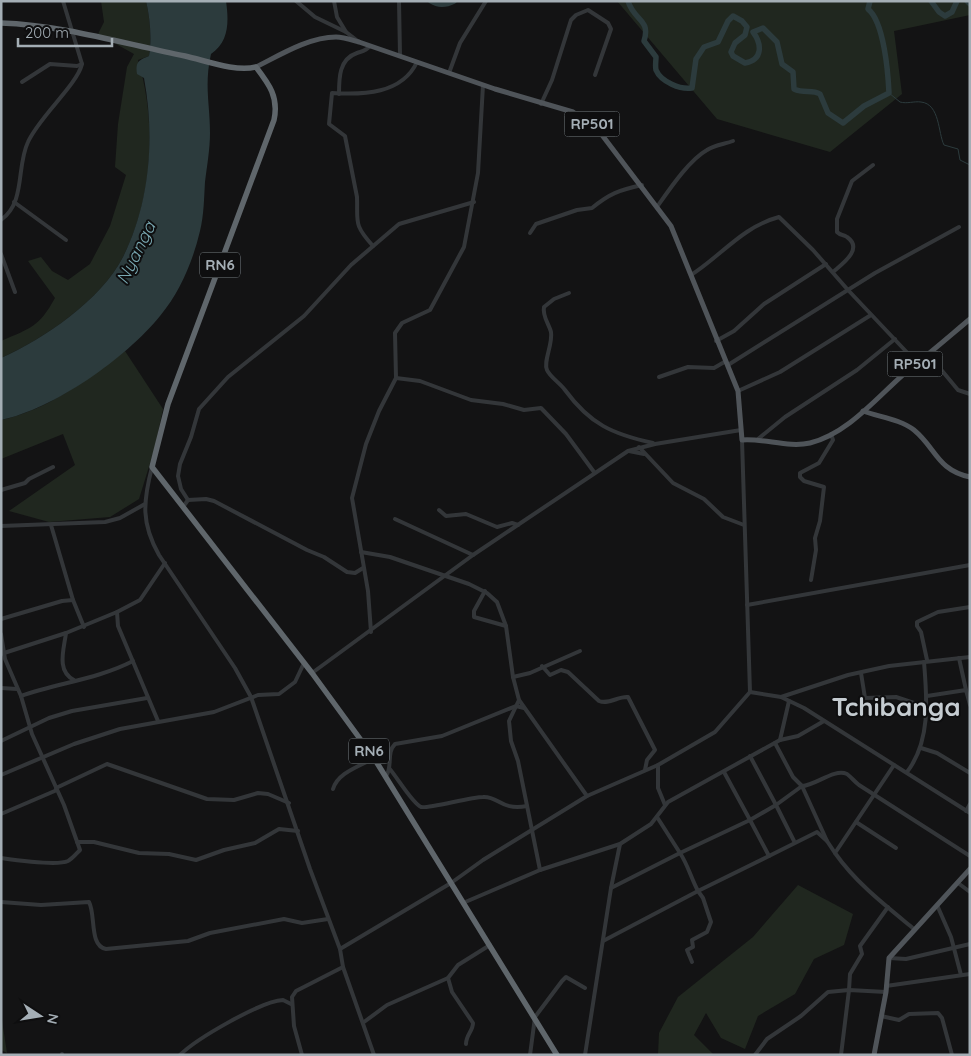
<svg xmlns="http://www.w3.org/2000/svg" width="971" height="1056" font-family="Quicksand,sans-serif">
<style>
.green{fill:#20271f}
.water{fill:#2c3b3d}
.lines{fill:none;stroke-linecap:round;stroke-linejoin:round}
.stream{stroke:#2c3b3d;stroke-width:1}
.river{stroke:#2c3b3d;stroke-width:5.5}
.minor{stroke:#333639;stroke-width:4}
.major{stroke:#4f5459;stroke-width:5}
.highway{stroke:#5f666b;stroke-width:5.5}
.labels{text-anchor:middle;stroke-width:4;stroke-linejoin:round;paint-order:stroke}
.shield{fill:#0e0e0f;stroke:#777e83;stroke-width:1}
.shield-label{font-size:15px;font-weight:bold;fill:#a4aeb5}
.water-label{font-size:18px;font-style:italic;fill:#79a8b2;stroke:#0e0e0f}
.town-label{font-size:26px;font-weight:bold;fill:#c5ccd1;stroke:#0e0e0f}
</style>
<rect width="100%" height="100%" fill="#131314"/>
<g class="green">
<path d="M 101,1 L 146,1 C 150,18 152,39 149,56 L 138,60 C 157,123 153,198 123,257 C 101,300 44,339 1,358 L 1,341 C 31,328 39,327 55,298 L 28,261 L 41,257 L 52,271 L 68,280 L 90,264 L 110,226 L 126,175 L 115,167 L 118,124 L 127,67 L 134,54 L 98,34 L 104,22 Z"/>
<path d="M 617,1 L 970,1 L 970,15 L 894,31 L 902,94 L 830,152 L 717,119 Z"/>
<path d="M 125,351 L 163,409 L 155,447 L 139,499 L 110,517 L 49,522 L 9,511 L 75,465 L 63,434 L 1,459 L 1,420 C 48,410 88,379 125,351 Z"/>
<path d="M 798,885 L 853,914 L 844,945 L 814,959 L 795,994 L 758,1016 L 745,1049 L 721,1038 L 706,1013 L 694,1035 L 714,1055 L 658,1055 L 659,1033 L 678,997 L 753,937 Z"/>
<path d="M 1,1014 L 7,1053 L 1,1050 Z"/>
</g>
<path class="water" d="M 146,1 L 226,1 C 229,22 229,42 211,54 C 204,85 210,104 210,133 C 210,149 207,166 205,182 C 204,198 204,215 200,231 C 193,261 180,292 160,316 C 126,358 54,409 1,420 L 1,358 C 44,339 101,300 123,257 C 150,203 155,137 144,78 L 137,74 C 135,62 139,60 149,56 C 152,39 150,18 146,1 Z"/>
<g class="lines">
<path class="stream" d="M 889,93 L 900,102 C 907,104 914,101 921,102 C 940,104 938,133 944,145 L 958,149 L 960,160 L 970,165"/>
<g class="river">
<path d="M 431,1 C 439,6 446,5 454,1"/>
<path d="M 628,1 C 634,21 651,19 644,41 L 656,57 C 656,61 655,66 656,70 C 661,82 681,90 692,88 L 696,59 L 704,47 L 718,42 L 728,21 L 733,16 L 742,21 L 747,27 L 745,35 L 735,43 L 731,52 L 733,56 L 745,63 C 763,60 762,44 753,32 L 763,28 L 777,42 L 782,64 L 793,72 L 794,89 C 804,94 812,89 820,94 L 828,113 L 843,123 L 864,106 L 889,93 C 888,72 884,22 868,9 L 870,1"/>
<path d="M 931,1 L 939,12 L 945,16 L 952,12 L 957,1"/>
<path d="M 967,1 L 970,4"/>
</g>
<g class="minor">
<path d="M 296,1 L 315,17 L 346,32"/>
<path d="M 334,1 L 337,17 L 346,32 L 359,42"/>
<path d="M 399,1 L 400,55"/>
<path d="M 449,73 L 460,43 L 486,1"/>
<path d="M 22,82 L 50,64 L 77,66 L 82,64"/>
<path d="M 339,94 C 339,78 339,59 357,53 C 363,51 366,51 370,46"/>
<path d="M 541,104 L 552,80 L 571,20 L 576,15 L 588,10 L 608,23 L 611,29 L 595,75"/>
<path d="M 14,202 L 66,240"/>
<path d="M 657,207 C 669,190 689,160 707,150 C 714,145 725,144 733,141"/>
<path d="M 1,220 C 26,202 16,167 28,142 C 39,117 77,85 82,64 L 63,1"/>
<path d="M 530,233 L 536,224 L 577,210 L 592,208 C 609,194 619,190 642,185"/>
<path d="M 373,246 C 353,224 358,222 357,197 L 345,136 L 329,124 L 332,93 C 363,95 402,94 417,62"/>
<path d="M 1,254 L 15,292"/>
<path d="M 833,272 C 842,264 864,249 847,237 C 843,234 841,236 837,232 L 837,219 L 852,181 L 873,165"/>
<path d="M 691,275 C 721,256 742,227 779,217 L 813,250 L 848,290 L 917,363"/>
<path d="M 569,293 L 554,299 L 544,307 C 542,316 549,324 551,332 C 553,344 543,362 547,370 C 550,377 560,383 565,390 C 590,424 612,434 653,443"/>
<path d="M 716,341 L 734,331 L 764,304 L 826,264"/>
<path d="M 929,355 L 958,390 L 970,394"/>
<path d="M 728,365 L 875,273 L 959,227"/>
<path d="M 659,377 L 688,367 L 714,368 L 726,361"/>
<path d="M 396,378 L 420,381 L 471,400 L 503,404 L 524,410 L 541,408 L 566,434 L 594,472"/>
<path d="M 738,391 L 780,372 L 871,315"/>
<path d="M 758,439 L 785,417 L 857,370 L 895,339"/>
<path d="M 639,447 L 673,483 L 704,499 L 723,517 L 744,525"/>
<path d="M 629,451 L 644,454"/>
<path d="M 152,467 C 143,502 141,523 159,555 L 235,668 L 251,697 L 310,869 L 340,949 L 343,967 L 374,1055"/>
<path d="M 1,490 L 25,483 L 29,479 L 53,467"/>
<path d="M 188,500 L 181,489 L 178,476 L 180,464 L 191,437 L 199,409 L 228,377 L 304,316 L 351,265 L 399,224 L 474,202"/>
<path d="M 183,507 L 188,500 L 206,499 L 214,501 L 307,550 L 324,557 L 347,572 L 355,573 L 363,568"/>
<path d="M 439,510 L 446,516 L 466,514 L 497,527 L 512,523 L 518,525"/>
<path d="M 395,519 L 473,555"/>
<path d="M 51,525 L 73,600 L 84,627"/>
<path d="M 1,526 L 105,522 L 120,518 L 145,504"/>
<path d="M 361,552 L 390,557 L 469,584 L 487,593 L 497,602 L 506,626 L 513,677 L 519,700 L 587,796"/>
<path d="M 811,580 L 816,550 L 815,538 L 820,521 L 824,487 L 804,481 L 800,477 L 800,473 L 819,463 L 833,440 L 831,434"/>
<path d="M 485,591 L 474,611 L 474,617 L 506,626"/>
<path d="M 747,605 L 970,565"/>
<path d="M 1,619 L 62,601 L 73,600"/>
<path d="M 371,632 L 368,591 L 352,498 L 366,444 L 379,411 L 396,378 L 395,333 L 402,323 L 430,310 L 464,247 L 478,173 L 483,85"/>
<path d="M 66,633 C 64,649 56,671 74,680"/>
<path d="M 1,634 L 5,659 L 21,696 L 32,734 L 64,805 L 80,850 C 77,853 72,859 68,861 C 57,866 15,860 1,858"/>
<path d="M 1,654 L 66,633 L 117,612"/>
<path d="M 959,658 L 966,690"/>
<path d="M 927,660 L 921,632 L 917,626 L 917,622 L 938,612 L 970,607"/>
<path d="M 542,666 L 550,675 L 561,670 L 568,672 L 599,701 C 609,705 618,696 628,697 L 655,750 L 647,760 L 645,770"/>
<path d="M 312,673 L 473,555 L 628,451 L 655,444 L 741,430"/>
<path d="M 861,673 L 865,698 L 896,697 L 926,707"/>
<path d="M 513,677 L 530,673 L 580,651"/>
<path d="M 1,688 L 17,689"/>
<path d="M 750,692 L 781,697 L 804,708 L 970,813"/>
<path d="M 21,696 C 58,683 98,679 133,661"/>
<path d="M 927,696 L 966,690 L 970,705"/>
<path d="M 781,697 L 848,675 L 889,666 L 970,657"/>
<path d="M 519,700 L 509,721 L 511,741 L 518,761 L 540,870"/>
<path d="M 158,721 L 118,626 L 117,612 L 140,600 L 165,563"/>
<path d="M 780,740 L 789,701"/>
<path d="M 1,741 L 49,718 L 72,711 L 147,698"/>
<path d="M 775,743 L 793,777 L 802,786 C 815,786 834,768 847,774 C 851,777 855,782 859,785 L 970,856"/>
<path d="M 921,748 L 937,753 L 970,773"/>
<path d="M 750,756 L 776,805 L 750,820 L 769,856 L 817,832 L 827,841"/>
<path d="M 658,765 L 658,788 L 665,805"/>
<path d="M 894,765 L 835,853 C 856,883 886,906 914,929"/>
<path d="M 389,768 C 397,777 412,803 421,807 C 427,809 471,797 483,797 C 499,796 501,811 527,806"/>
<path d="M 907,772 C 931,741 927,698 924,662"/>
<path d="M 1,775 L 74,744 L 120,729 L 214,712 L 258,695 L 279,694 L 295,682 L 304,663"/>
<path d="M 386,776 C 393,767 386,753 395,744 L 442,736 L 516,706 L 524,708"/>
<path d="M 56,788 L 107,764 L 207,799 L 234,800 L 258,793 L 268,794 L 289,803"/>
<path d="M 333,789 C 338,772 361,766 374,758"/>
<path d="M 966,811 L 970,804"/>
<path d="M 1,814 L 57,790"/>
<path d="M 657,817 L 680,853 L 750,820 L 724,772"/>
<path d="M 856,822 L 896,848"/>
<path d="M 794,841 L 776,805 L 802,786 L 827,841 L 835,853"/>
<path d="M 77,842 L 94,842 L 139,853 L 169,854 L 196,860 L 224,850 L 255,843 L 279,829 L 298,831"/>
<path d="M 958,883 L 970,892"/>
<path d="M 611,888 L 680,853 C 688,865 691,878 698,891 L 769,856"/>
<path d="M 1,902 L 41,905 L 89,902 C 96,915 89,946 106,949 L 188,941 L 210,933 L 284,919 L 302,923 L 328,919"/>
<path d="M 463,903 L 540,870 L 620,844 L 651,824 L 668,802 L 780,740 L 798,736 L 824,721"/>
<path d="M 937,905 L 951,937 L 961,975"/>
<path d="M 603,941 L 698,891 L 703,898 L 711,922 L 707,932 L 692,940 L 693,947 L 687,950 L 692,962"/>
<path d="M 340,949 L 451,883 L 483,860 L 587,796 L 658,765 L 715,732 L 750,692 L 742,440"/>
<path d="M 889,958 L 906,959 L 970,944"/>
<path d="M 448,978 L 452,992 L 473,1023 C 473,1031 466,1035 466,1044"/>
<path d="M 886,986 L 970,974"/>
<path d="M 881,1016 L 899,1020 L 909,1014 L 938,1013 L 942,1018 L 952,1055"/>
<path d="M 364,1022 L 387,1005 L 448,978 L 458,965 L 490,945"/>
<path d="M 62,1054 L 62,1055"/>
<path d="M 180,1055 C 196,1039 261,1001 283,1000 L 291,1004"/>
<path d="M 302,1055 L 294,1026 L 292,997 L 296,991 L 343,967"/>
<path d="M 530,1055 L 535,1017 L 562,981 L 566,977 L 585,988"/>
<path d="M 585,1055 L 611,888 L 620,844"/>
<path d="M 755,1055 L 767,1039 L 801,1016 L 828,992 L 849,990 L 850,974 L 862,954 L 860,946 L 888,907"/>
<path d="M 841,1055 L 849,990 L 886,992"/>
</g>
<g class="major">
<path d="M 256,67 C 280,55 309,37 336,37 C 343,37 352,40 359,42 L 495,89 L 573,112 L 599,131 L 671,226 L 738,391 L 742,440 C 764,438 788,448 810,443 C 852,433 884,388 917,363 C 935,349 952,334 970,319"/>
<path d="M 863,411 C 879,417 900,419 914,430 C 936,448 937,470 970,477"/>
<path d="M 874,1055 L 886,992 L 889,958 L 970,869"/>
</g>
<path class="highway" d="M 1,23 C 63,25 125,44 185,56 C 207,61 235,72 256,67 C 269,84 279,97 274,120 L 168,404 L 152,467 L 312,673 L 374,758 L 557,1055"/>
</g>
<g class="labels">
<g class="shield">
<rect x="564.5" y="111.5" width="55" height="25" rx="4"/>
<rect x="200" y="252.5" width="40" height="25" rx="4"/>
<rect x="887.5" y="351.5" width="55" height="25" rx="4"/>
<rect x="349" y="738.5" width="40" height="25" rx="4"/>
</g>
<g class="shield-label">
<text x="592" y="129">RP501</text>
<text x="220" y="270">RN6</text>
<text x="915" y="369">RP501</text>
<text x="369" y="756">RN6</text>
</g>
<g class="water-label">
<text transform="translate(136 253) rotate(-64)" y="6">Nyanga</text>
</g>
<g class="town-label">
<text x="896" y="716">Tchibanga</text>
</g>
</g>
<rect width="971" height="1056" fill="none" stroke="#a4aeb5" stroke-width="5"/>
<g transform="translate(40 1016) rotate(102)" stroke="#0e0e0f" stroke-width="4" paint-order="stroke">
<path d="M0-4L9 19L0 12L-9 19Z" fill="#a4aeb5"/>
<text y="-8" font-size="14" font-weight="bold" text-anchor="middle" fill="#a4aeb5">N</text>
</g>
<path d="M18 38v8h94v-8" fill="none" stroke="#a4aeb5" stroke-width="2.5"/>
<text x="25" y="38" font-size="15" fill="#a4aeb5" stroke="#0e0e0f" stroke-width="4" paint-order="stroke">200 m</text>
</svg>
